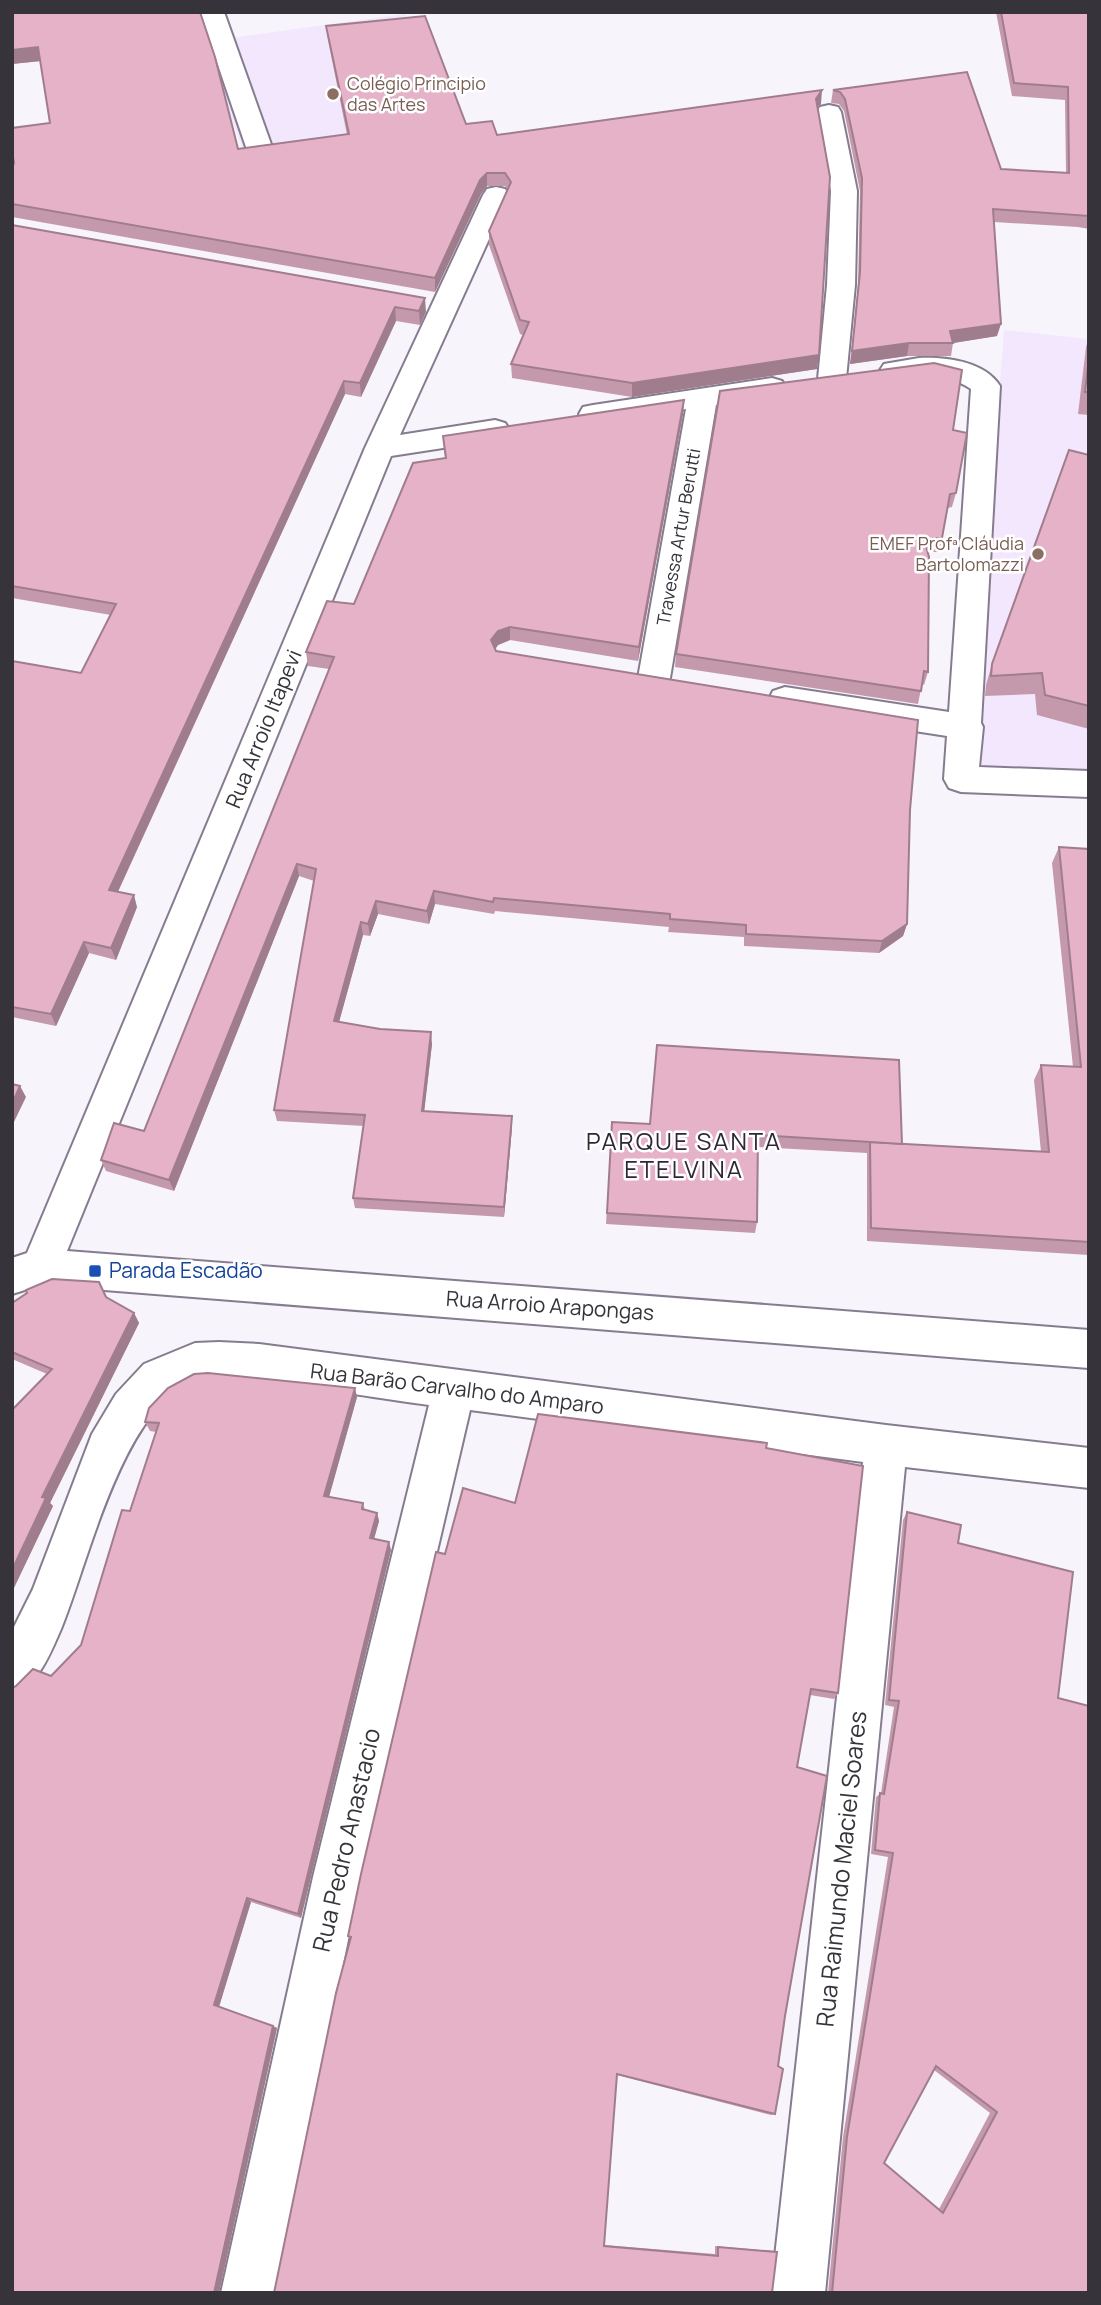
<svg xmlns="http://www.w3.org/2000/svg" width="1101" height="2305" font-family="Manrope,sans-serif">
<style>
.built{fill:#f2e7fd}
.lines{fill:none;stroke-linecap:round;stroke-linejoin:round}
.minor-casing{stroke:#867c8f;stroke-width:4}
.minor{fill:#fff;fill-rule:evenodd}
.wall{fill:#c599ac;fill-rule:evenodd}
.shaded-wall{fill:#a07d8c}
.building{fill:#e5b2c8;stroke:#a07d8c;stroke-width:2;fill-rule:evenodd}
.education-dot{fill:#8d6e63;stroke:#fff;stroke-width:2.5}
.transit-dot{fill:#1a4fb4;stroke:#fff;stroke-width:2.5}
.labels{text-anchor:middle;stroke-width:5;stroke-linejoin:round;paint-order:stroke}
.far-education-label{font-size:18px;fill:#785e54;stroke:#fff;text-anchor:start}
.far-street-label{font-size:18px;fill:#37333b;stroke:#fff}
.street-label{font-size:21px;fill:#37333b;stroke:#fff}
.transit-label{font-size:21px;fill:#164399;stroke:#fff;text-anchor:start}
.quarter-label{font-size:24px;letter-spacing:2px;fill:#2f2736;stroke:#fff}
.near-street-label{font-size:24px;fill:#37333b;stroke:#fff}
</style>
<rect width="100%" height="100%" fill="#f8f4fc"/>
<g class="built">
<path d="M 192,12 L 215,12 L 224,39 L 405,14 L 468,148 L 254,179 Z"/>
<path d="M 1004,330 L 1089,339 L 1089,772 L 971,769 Z"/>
</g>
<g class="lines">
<defs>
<g id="minor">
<path d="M 200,12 L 224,12 L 272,147 L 268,152 L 250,152 L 246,147 Z"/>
<path d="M 829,105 L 838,107 L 841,112 L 857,191 L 855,285 L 846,379 L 842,385 L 832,388 L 822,385 L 818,379 L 827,285 L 831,191 L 817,112 L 820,107 Z"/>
<path d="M 496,187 L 505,189 L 509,195 L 400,435 L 495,420 L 505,423 L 510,430 L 505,437 L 495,440 L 391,456 L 67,1251 L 1089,1330 L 1089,1368 L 41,1285 L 12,1294 L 12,1258 L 27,1253 L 365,448 L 483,195 L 487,189 Z"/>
<path d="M 919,358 C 946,357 984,361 1000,386 L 981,723 L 983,727 L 979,767 L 1089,771 L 1089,797 L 961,792 L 949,788 L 944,779 L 947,736 L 785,711 L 773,707 L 769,699 L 773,691 L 785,687 L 949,712 L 971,389 C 942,368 915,385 884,376 L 880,370 L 884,364 Z"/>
<path d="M 772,378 L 782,381 L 786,387 L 782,393 L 716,405 L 670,678 L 665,686 L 654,690 L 643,686 L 638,678 L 686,409 L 593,423 L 583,421 L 579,414 L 583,407 L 593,405 Z"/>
<path d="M 219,1342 L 259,1344 L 886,1425 L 1089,1448 L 1089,1488 L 905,1467 L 825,2293 L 771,2293 L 863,1462 L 470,1410 L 361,1877 L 275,2293 L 221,2293 L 313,1877 L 429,1405 C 368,1397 306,1385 245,1382 C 230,1381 212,1377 197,1381 C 124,1401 88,1564 61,1629 C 50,1654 39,1684 12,1695 L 12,1631 L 33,1589 L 92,1434 L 116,1394 L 144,1364 L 195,1343 Z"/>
</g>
</defs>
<use href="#minor" class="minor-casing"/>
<use href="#minor" class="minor"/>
</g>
<g class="wall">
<path d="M 12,12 L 238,149 L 347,135 L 328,40 L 326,26 L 466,124 L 497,135 L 821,104 L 818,108 L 817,369 L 632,397 L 512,378 L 511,364 L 523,335 L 520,334 L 489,245 L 489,231 L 508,190 L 505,186 L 487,186 L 481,194 L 435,292 L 12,217 L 12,168 L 50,123 L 40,61 L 12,64 Z"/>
<path d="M 996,12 L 1089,12 L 1089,229 L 1078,227 L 994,222 L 997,336 L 953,343 L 951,356 L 907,356 L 850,364 L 858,285 L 860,191 L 844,111 L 839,104 L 831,103 L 833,90 L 967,72 L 1001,169 L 1066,173 L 1065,100 L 1012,96 Z"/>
<path d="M 12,225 L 426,312 L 420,325 L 396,321 L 361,397 L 345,394 L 118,892 L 137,907 L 116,960 L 89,953 L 56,1026 L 12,1017 L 12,661 L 81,673 L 111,615 L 12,598 Z"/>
<path d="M 1089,337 L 1089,415 L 1078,414 L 1086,347 Z"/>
<path d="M 683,414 L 638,661 L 510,640 L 498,645 L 495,649 L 496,651 L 910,810 L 907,924 L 903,936 L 879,953 L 744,946 L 744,937 L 668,932 L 669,927 L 495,911 L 494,914 L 435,904 L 429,924 L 378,914 L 370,936 L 363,935 L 339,1022 L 432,1044 L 424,1111 L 512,1116 L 512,1127 L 504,1217 L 355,1208 L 353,1198 L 364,1126 L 277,1121 L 274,1110 L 314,881 L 299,876 L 174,1191 L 106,1171 L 101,1160 L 144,1131 L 329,669 L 308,666 L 306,652 L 354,604 L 445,458 L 443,436 Z"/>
<path d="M 953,430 L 956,493 L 952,507 L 948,508 L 939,552 L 928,552 L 928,672 L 924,685 L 922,684 L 918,704 L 675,667 L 676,654 Z"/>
<path d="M 1089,455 L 1089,729 L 1037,715 L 1035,694 L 985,696 L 986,685 L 992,664 Z"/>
<path d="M 1059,847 L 1089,849 L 1089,1255 L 867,1241 L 867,1153 L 758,1147 L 757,1222 L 755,1233 L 606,1224 L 612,1122 L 902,1144 L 1041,1152 L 1034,1080 L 1041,1065 L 1073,1067 L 1052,863 Z"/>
<path d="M 12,1303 L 134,1313 L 139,1323 L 50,1503 L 53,1506 L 12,1592 L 47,1374 L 12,1359 Z"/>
<path d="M 357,1397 L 329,1497 L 363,1503 L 365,1510 L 377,1513 L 379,1521 L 374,1539 L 391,1550 L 301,1918 L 251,1902 L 219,2006 L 277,2028 L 219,2293 L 12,2293 L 51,1676 L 81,1645 L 130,1511 L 156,1432 L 150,1431 L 145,1422 Z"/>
<path d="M 766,1448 L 838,1693 L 834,1699 L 810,1695 L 797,1767 L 785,2016 L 778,2066 L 775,2114 L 771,2115 L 617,2075 L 604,2245 L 715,2254 L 715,2246 L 773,2251 L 777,2252 L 274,2293 L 350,1939 L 348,1936 L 445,1554 L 515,1503 Z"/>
<path d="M 907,1512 L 958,1543 L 1058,1698 L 1089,2293 L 828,2293 L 843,2137 L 888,1857 L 871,1854 L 876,1797 L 881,1793 L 894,1707 L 885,1705 L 903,1520 ZM 934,2070 L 990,2113 L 939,2209 L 884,2163 Z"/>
</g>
<g class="shaded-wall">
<path d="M 38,47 L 41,61 L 12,64 L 12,50 Z"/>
<path d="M 822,90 L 821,104 L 814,112 L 816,99 Z"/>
<path d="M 487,173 L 487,186 L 481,194 L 435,292 L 435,278 L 480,180 Z"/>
<path d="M 425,298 L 426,312 L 420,325 L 419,311 Z"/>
<path d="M 395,307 L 396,321 L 361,397 L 360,383 Z"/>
<path d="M 1001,324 L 997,336 L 947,344 L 950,331 Z"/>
<path d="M 909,343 L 907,356 L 850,364 L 852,351 Z"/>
<path d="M 819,355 L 817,369 L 632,397 L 632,383 Z"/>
<path d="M 344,381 L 345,394 L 113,902 L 109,890 Z"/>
<path d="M 684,400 L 683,414 L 638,661 L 639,647 Z"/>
<path d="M 510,627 L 510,640 L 498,645 L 492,654 L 491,640 L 498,631 Z"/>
<path d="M 297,864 L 299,876 L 174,1191 L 169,1180 Z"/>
<path d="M 434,891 L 435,904 L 429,924 L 427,911 Z"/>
<path d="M 134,895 L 137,907 L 116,960 L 111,948 Z"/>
<path d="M 376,901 L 378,914 L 370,936 L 368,924 Z"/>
<path d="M 361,922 L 363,935 L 336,1033 L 334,1021 Z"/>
<path d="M 907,924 L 903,936 L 879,953 L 882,941 Z"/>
<path d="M 84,942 L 89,953 L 56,1026 L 51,1014 Z"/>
<path d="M 431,1032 L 432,1044 L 423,1122 L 422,1111 Z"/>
<path d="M 20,1086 L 26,1097 L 12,1126 L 12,1104 Z"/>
<path d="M 512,1116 L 512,1127 L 504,1217 L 504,1207 Z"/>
<path d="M 134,1313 L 139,1323 L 50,1503 L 53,1506 L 12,1592 L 12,1570 L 42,1497 Z"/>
<path d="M 355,1388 L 357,1397 L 327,1504 L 324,1496 Z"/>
<path d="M 377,1513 L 379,1521 L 372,1546 L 370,1538 Z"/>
<path d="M 389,1542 L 391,1550 L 301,1918 L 298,1914 Z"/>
<path d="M 247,1898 L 251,1902 L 219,2007 L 214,2005 Z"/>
<path d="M 273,2026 L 277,2028 L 219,2293 L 214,2293 Z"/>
</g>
<g class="building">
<path d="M 12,12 L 200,12 L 215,57 L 238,149 L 349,134 L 326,26 L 425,16 L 466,124 L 492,121 L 497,135 L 822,90 L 816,99 L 830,177 L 819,355 L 632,383 L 511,364 L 529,322 L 520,320 L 489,231 L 511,182 L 505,173 L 487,173 L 480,180 L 435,278 L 12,204 L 12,168 L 14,163 L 12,152 L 12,128 L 50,123 L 38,47 L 12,50 Z"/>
<path d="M 1001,12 L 1089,12 L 1089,216 L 993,209 L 1001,324 L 950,331 L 953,343 L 909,343 L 852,351 L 860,272 L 862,178 L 845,99 L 840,92 L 833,90 L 967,72 L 1001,169 L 1069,173 L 1068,87 L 1014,83 Z"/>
<path d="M 12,225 L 425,298 L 419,311 L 395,307 L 360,383 L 344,381 L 109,890 L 134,895 L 111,948 L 84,942 L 51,1014 L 12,1007 L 12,661 L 81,673 L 116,604 L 12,586 Z"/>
<path d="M 1089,357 L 1089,392 L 1085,392 Z"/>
<path d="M 934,363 L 962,370 L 953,430 L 967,433 L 956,493 L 950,494 L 942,538 L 924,539 L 929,557 L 928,672 L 924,671 L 921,691 L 676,654 L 720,391 Z"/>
<path d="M 684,400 L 639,647 L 510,627 L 498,631 L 491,640 L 496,651 L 918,720 L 910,810 L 907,924 L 882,941 L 746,934 L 746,925 L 670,919 L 670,914 L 494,898 L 493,902 L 434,891 L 427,911 L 376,901 L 368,924 L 361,922 L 334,1021 L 380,1029 L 431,1032 L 422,1111 L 512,1116 L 504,1207 L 353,1198 L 365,1115 L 274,1110 L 316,869 L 297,864 L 169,1180 L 101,1160 L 114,1123 L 144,1131 L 334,657 L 306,652 L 327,601 L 354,604 L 413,463 L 446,458 L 443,436 Z"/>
<path d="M 1069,450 L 1089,455 L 1089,706 L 1045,695 L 1042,673 L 991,676 L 992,664 Z"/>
<path d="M 1059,847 L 1089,849 L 1089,1242 L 871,1228 L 870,1142 L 1049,1152 L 1041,1065 L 1081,1067 Z"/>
<path d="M 657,1045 L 899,1060 L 902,1144 L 758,1135 L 757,1222 L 607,1213 L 612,1122 L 650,1124 Z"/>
<path d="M 12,1084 L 20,1086 L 12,1104 Z"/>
<path d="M 52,1279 L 99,1282 L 106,1297 L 134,1313 L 42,1497 L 46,1498 L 12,1570 L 12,1410 L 52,1369 L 12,1352 L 12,1303 L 27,1293 L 26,1290 Z"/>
<path d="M 208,1373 L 355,1388 L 324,1496 L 363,1503 L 362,1509 L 377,1513 L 370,1538 L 389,1542 L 298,1914 L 247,1898 L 214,2005 L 273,2026 L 214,2293 L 12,2293 L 12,1725 L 13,1725 L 12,1725 L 12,1688 L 16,1686 L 33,1669 L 51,1676 L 81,1645 L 122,1510 L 130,1511 L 159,1423 L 145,1422 L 149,1408 L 168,1388 L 194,1374 Z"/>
<path d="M 538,1414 L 767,1443 L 766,1448 L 863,1466 L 838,1693 L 811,1689 L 797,1767 L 827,1776 L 785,2016 L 778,2066 L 783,2069 L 775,2114 L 617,2074 L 604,2246 L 718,2256 L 718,2247 L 777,2252 L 772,2293 L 274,2293 L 336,1993 L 351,1937 L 348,1936 L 361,1874 L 436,1552 L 445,1554 L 463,1488 L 515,1503 Z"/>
<path d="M 907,1512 L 961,1525 L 958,1543 L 1073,1572 L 1058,1698 L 1089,1706 L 1089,2293 L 832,2293 L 847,2137 L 893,1853 L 875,1850 L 880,1793 L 884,1794 L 899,1701 L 889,1700 ZM 936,2066 L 997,2112 L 943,2213 L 884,2163 Z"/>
</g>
<g class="education-dot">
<circle cx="333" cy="94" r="7"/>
<circle cx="1038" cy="554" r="7"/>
</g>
<rect class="transit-dot" x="88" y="1264" width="14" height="14" rx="3.5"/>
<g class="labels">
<g class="far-education-label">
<text x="347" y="90">Colégio Principio<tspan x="347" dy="21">das Artes</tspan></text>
<text x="1024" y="550" text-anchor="end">EMEF Profª Cláudia<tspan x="1024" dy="21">Bartolomazzi</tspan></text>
</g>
<g class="far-street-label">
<text transform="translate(679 537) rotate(-80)" y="6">Travessa Artur Berutti</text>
</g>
<g class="street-label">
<text transform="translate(264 729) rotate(-68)" y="7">Rua Arroio Itapevi</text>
<text transform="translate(550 1306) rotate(4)" y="7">Rua Arroio Arapongas</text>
<text transform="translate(457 1389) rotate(7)" y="7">Rua Barão Carvalho do Amparo</text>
</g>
<g class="transit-label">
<text x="109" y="1278">Parada Escadão</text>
</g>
<g class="quarter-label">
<text x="684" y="1150">PARQUE SANTA<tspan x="684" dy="28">ETELVINA</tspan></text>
</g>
<g class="near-street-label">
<text transform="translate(347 1840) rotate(-77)" y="8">Rua Pedro Anastacio</text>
<text transform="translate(842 1869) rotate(-84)" y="8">Rua Raimundo Maciel Soares</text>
</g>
</g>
<rect width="1101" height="2305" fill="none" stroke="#37333b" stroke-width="28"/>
</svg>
